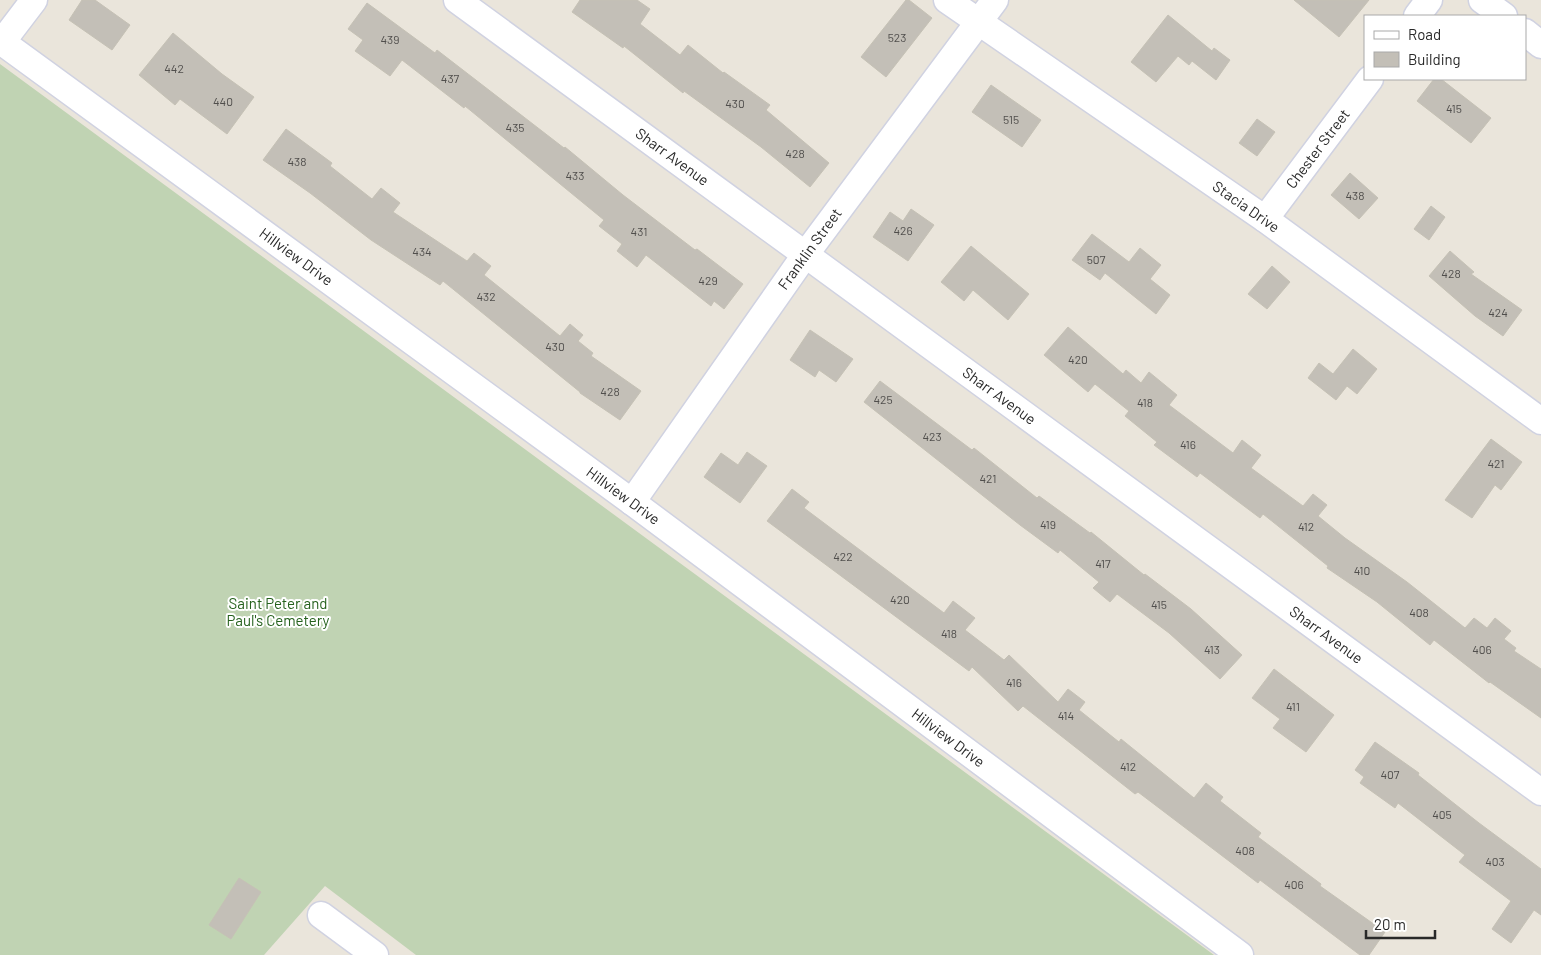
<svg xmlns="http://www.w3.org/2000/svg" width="1541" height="955" font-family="Barlow,sans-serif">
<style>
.cemetery{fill:#c0d3b3}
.building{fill:#c3bfb7;stroke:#c5c1b5}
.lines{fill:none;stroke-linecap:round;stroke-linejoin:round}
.street-casing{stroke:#d0d2e1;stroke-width:29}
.street{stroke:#fff;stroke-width:26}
.labels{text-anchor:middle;stroke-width:4;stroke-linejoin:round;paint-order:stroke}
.number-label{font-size:12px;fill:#504e4c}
.street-label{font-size:15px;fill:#292929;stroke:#fff}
.park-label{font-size:15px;fill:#25611d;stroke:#fff}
</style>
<rect width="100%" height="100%" fill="#eae5db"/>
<path class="cemetery" d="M 0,64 L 1214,955 L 416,955 L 325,886 L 264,955 L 0,955 Z"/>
<g class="building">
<path d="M 82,0 L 95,0 L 130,25 L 112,50 L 69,20 Z"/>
<path d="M 580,0 L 637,0 L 650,9 L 640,24 L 680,55 L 688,45 L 723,73 L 724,72 L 770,105 L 766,110 L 829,163 L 810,187 L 761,147 L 684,91 L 683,93 L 624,46 L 623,48 L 572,12 Z"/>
<path d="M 906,0 L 909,0 L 932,18 L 886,77 L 861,57 Z"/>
<path d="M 1294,0 L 1369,0 L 1339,37 Z"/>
<path d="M 367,3 L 435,53 L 437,50 L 564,148 L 565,147 L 623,195 L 695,250 L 697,249 L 743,284 L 724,309 L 714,301 L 711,306 L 646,255 L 637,267 L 617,251 L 622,244 L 599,226 L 604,220 L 465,106 L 464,108 L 402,60 L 390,76 L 355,51 L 363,40 L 348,29 Z"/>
<path d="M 1168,15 L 1212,51 L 1214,48 L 1230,60 L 1216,80 L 1192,61 L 1189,65 L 1178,56 L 1156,82 L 1131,62 Z"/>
<path d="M 173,33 L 222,74 L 254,97 L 227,134 L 180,99 L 175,105 L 139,75 Z"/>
<path d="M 1434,79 L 1441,79 L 1491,118 L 1471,143 L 1417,101 Z"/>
<path d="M 991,85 L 1041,120 L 1022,147 L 972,112 Z"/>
<path d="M 1257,119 L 1275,132 L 1257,156 L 1239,143 Z"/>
<path d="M 286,129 L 332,163 L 330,166 L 372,199 L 381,188 L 400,203 L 393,212 L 467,261 L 474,253 L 491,266 L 484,275 L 560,336 L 570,324 L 583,335 L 578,341 L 593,353 L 591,356 L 641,391 L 620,420 L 580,393 L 580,392 L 443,281 L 440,285 L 371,240 L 310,193 L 263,160 Z"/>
<path d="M 1350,173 L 1378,198 L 1359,219 L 1331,195 Z"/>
<path d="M 1431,206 L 1445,217 L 1429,240 L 1414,229 Z"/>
<path d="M 911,209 L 934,225 L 908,261 L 873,237 L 890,212 L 903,221 Z"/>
<path d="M 1092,234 L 1129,262 L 1140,248 L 1161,265 L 1150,279 L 1170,295 L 1156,314 L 1105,273 L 1100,280 L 1072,260 Z"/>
<path d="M 971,246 L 1029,294 L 1008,320 L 973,290 L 964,301 L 941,282 Z"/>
<path d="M 1450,251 L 1474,272 L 1471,274 L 1522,310 L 1503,336 L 1475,316 L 1429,276 Z"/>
<path d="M 1272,266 L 1290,282 L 1267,309 L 1248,294 Z"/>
<path d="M 1068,327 L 1123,374 L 1126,370 L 1141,383 L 1149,372 L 1177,395 L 1169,405 L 1233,453 L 1242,440 L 1261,455 L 1251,468 L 1303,506 L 1313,494 L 1327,505 L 1318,516 L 1345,538 L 1407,582 L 1465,628 L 1474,618 L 1487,628 L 1495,618 L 1511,631 L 1504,639 L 1516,648 L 1514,651 L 1541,669 L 1541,718 L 1490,682 L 1489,683 L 1434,640 L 1430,645 L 1377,602 L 1327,568 L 1328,566 L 1263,514 L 1260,518 L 1200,473 L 1197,477 L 1154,445 L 1157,442 L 1125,416 L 1129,411 L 1095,384 L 1088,392 L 1044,355 Z"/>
<path d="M 810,330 L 853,359 L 836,382 L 819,370 L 815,377 L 790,360 Z"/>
<path d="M 1353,349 L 1377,369 L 1357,394 L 1347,386 L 1336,400 L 1308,378 L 1319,363 L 1333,374 Z"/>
<path d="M 880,381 L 972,450 L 974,448 L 1037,498 L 1039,496 L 1090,533 L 1091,532 L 1144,575 L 1145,574 L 1191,609 L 1242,655 L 1220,679 L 1169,633 L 1117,594 L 1110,602 L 1093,588 L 1099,582 L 1060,550 L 1058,553 L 1020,525 L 864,402 Z"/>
<path d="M 1491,439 L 1522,462 L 1501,490 L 1495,485 L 1472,518 L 1445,500 Z"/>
<path d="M 747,452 L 767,466 L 740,503 L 704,477 L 721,453 L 738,465 Z"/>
<path d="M 792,489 L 809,502 L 804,508 L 944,613 L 953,601 L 975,618 L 965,630 L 1004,660 L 1009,655 L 1058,702 L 1068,689 L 1085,702 L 1079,710 L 1119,742 L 1121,739 L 1194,798 L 1206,783 L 1223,797 L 1220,801 L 1261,833 L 1258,837 L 1321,884 L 1320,886 L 1385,932 L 1369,955 L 1360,955 L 1260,880 L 1258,883 L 1138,792 L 1135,794 L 1023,706 L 1018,711 L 972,667 L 969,671 L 767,521 Z"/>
<path d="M 1274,669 L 1334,715 L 1306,752 L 1273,728 L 1280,719 L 1252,698 Z"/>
<path d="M 1375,742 L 1419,773 L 1418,775 L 1479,823 L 1541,869 L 1541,915 L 1534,910 L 1511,943 L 1492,929 L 1511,901 L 1459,862 L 1465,855 L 1398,803 L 1395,808 L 1360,783 L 1364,777 L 1355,770 Z"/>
<path d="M 239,878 L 261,892 L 231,939 L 209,925 Z"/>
</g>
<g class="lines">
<defs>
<g id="street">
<path d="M 34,0 L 2,42 L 632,502 L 1240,955"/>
<path d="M 457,0 L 1541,792"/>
<path d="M 947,0 L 1265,219 L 1541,421"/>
<path d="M 1482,0 L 1504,16"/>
<path d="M 1417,16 L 1429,0"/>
<path d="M 1525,32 L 1541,45"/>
<path d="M 1265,219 L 1370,79"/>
<path d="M 632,502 L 805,255 L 995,0"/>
<path d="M 321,915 L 375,955"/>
</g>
</defs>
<use href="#street" class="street-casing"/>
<use href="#street" class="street"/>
</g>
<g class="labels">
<g class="number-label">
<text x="897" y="42">523</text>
<text x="390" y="44">439</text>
<text x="174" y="73">442</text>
<text x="450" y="83">437</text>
<text x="223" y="106">440</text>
<text x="735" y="108">430</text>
<text x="1454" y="113">415</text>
<text x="1011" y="124">515</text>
<text x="515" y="132">435</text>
<text x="795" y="158">428</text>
<text x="297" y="166">438</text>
<text x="575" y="180">433</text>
<text x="1355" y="200">438</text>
<text x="903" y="235">426</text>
<text x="639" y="236">431</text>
<text x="422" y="256">434</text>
<text x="1096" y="264">507</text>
<text x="1451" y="278">428</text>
<text x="708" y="285">429</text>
<text x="486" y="301">432</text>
<text x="1498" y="317">424</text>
<text x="555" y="351">430</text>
<text x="1078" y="364">420</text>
<text x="610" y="396">428</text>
<text x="883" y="404">425</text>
<text x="1145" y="407">418</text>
<text x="932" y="441">423</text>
<text x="1188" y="449">416</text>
<text x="1496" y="468">421</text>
<text x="988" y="483">421</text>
<text x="1048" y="529">419</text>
<text x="1306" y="531">412</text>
<text x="843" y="561">422</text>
<text x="1103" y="568">417</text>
<text x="1362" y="575">410</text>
<text x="900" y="604">420</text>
<text x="1159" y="609">415</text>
<text x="1419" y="617">408</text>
<text x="949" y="638">418</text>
<text x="1212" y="654">413</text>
<text x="1482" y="654">406</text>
<text x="1014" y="687">416</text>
<text x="1293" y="711">411</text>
<text x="1066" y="720">414</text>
<text x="1128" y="771">412</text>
<text x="1390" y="779">407</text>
<text x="1442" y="819">405</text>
<text x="1245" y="855">408</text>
<text x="1495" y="866">403</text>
<text x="1294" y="889">406</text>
</g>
<g class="street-label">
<text transform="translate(1318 149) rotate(-53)" y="5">Chester Street</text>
<text transform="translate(672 157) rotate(36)" y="5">Sharr Avenue</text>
<text transform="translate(1246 207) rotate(35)" y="5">Stacia Drive</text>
<text transform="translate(810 249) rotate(-54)" y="5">Franklin Street</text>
<text transform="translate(296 257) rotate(36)" y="5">Hillview Drive</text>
<text transform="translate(999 396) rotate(36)" y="5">Sharr Avenue</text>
<text transform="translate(623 496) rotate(36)" y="5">Hillview Drive</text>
<text transform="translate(1326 635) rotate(36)" y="5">Sharr Avenue</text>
<text transform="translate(948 738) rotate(37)" y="5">Hillview Drive</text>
</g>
<g class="park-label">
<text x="278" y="609">Saint Peter and<tspan x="278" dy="17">Paul's Cemetery</tspan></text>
</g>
</g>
<rect x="1364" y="15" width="162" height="65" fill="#ffffff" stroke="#a9a9a9"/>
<rect x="1374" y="31" width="25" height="8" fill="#ffffff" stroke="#a9a9a9"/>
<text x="1408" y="40" font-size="15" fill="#292929">Road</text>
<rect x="1374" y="52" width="25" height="15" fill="#c3bfb7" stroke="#a9a9a9"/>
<text x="1408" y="65" font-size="15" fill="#292929">Building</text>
<path d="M1366 930v8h69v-8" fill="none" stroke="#292929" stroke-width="2.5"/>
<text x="1374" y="930" font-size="15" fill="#292929" stroke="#ffffff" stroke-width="4" paint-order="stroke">20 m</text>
</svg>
